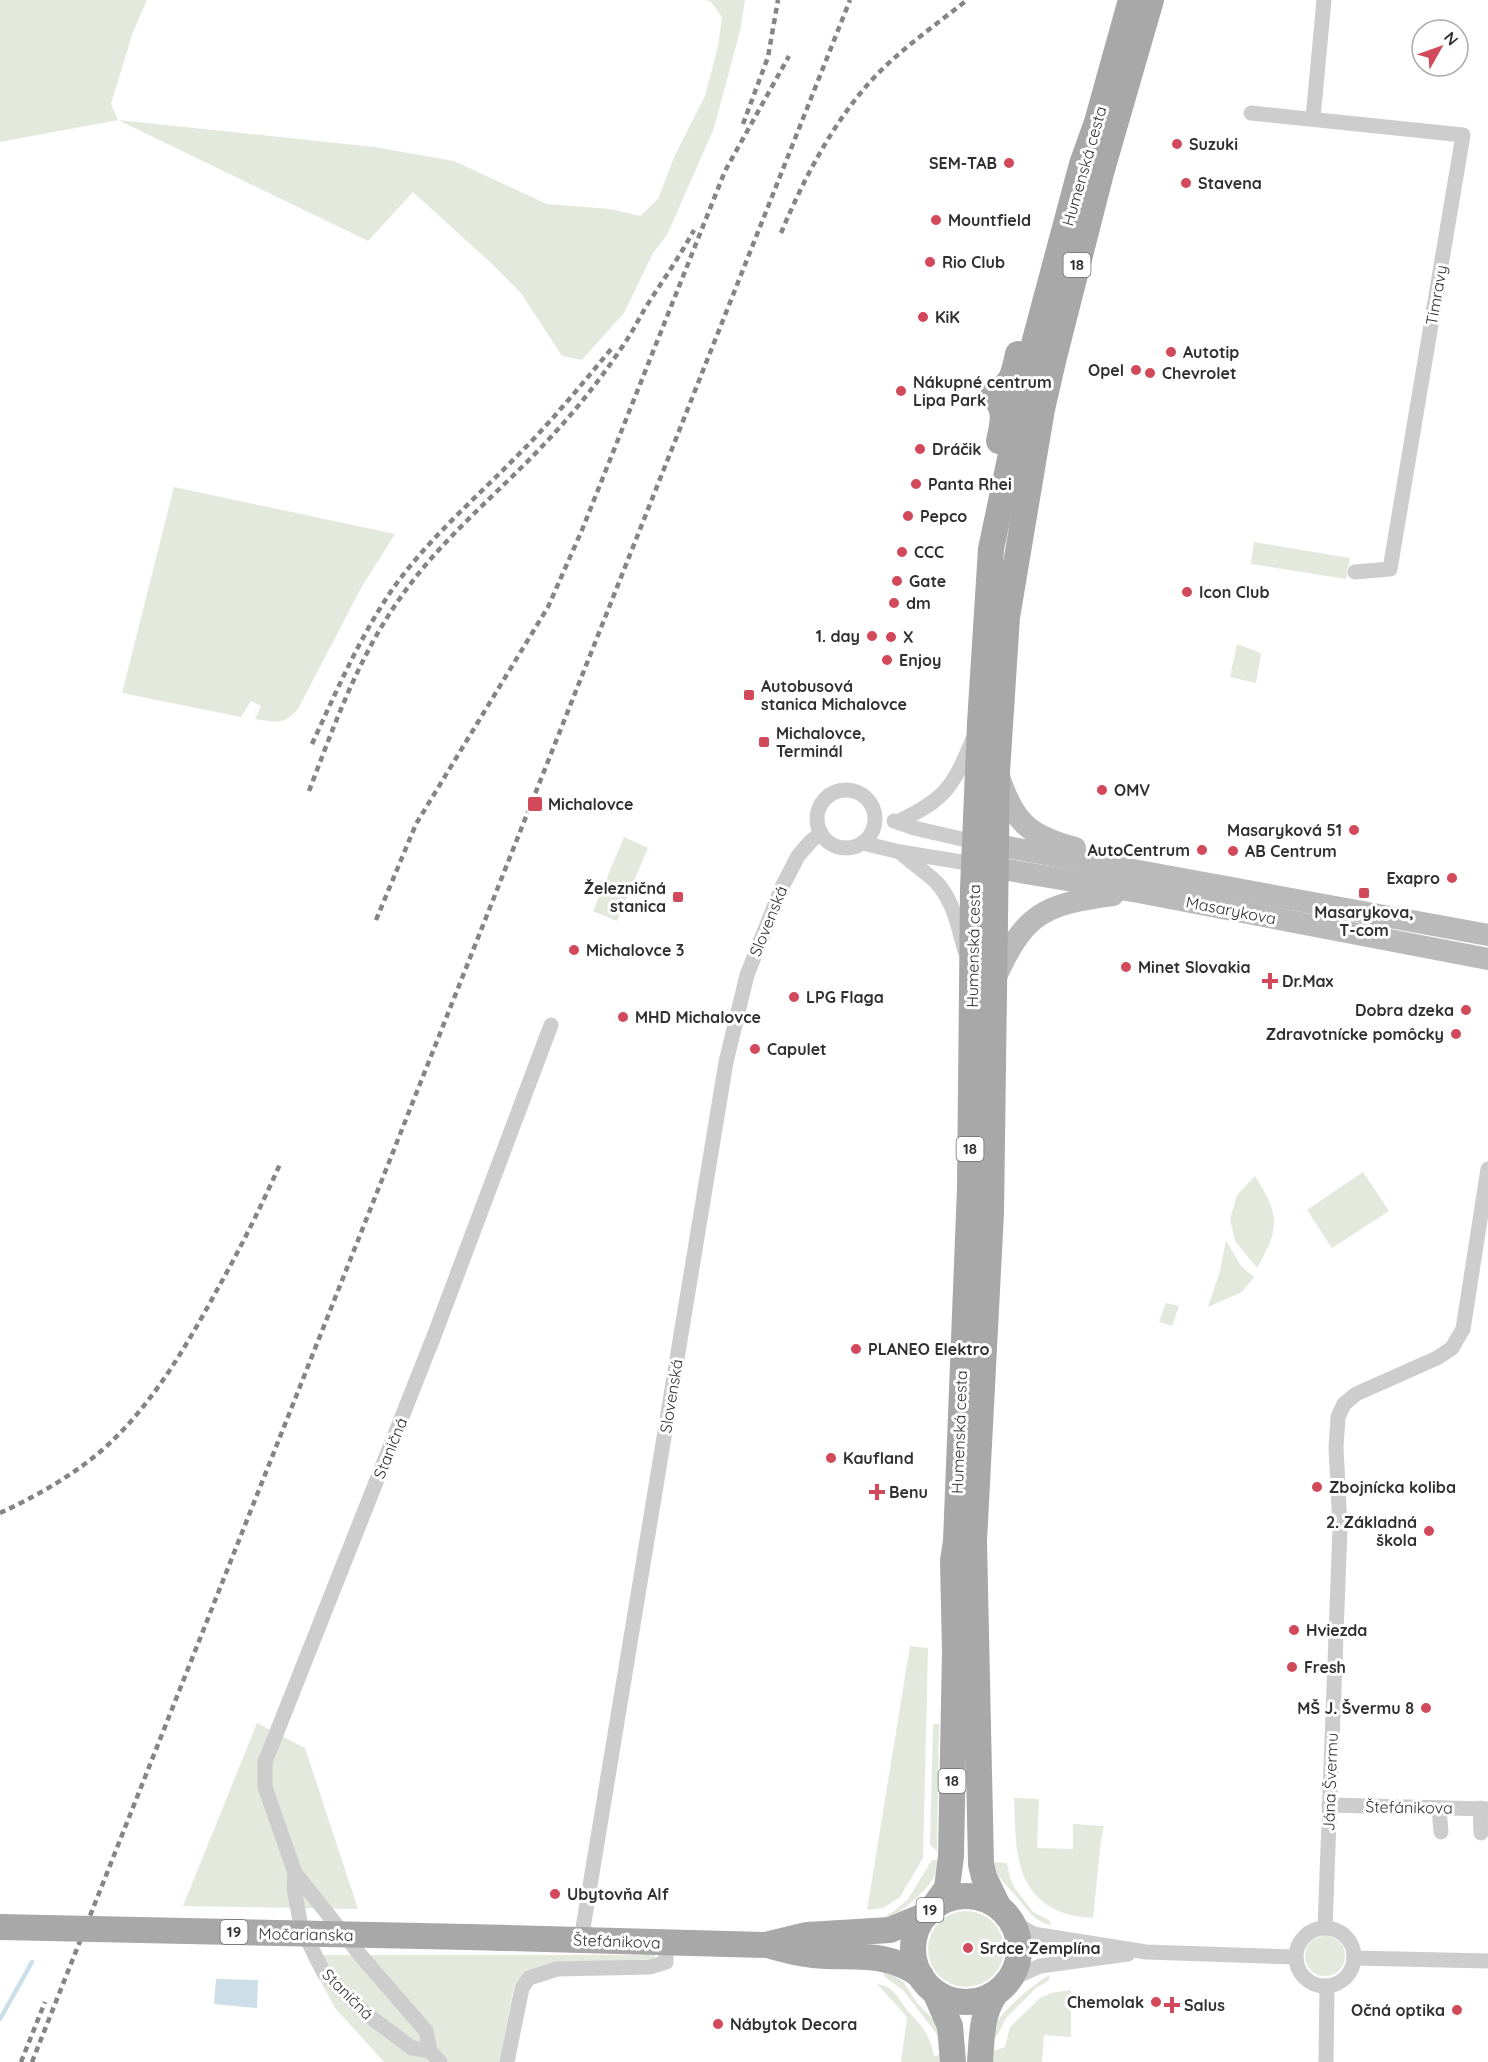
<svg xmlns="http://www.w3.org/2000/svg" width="1488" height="2062" font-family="Quicksand,sans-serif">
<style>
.green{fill:#e4e9dd}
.water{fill:#ccdee7}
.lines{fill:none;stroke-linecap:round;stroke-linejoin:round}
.stream{stroke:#ccdee7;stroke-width:4.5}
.street{stroke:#cdcdcd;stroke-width:15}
.secondary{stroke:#bababa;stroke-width:22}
.primary{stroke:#a8a8a8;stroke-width:26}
.rail{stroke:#858585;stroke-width:4.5;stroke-dasharray:6 4.5;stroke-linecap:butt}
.primary-bridge{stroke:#a8a8a8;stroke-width:26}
.poi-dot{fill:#d1495a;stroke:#fff;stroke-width:2}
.labels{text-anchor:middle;stroke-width:6;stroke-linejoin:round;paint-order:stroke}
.shield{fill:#fff;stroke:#6e6e6e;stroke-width:1.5}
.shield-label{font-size:15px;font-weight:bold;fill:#303030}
.poi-label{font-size:16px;font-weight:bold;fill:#303030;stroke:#fff;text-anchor:start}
.street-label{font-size:16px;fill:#303030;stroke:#fff}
</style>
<rect width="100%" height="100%" fill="#fff"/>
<g class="green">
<path d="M 0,0 L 147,0 L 133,32 L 111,104 L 118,120 L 374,147 L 454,161 L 547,204 L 610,209 L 640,216 L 658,199 L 675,155 L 705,96 L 718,46 L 722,17 L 711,2 L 706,0 L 745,0 L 740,31 L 714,128 L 667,235 L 653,253 L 624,313 L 582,360 L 562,356 L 521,293 L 492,264 L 413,192 L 368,241 L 118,120 L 0,142 Z"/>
<path d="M 174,487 L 395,534 L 361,588 L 298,709 C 283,726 276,722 255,719 L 261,706 L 251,701 L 241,717 L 122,693 Z"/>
<path d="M 1254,542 L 1350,558 L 1346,579 L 1251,564 Z"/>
<path d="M 1237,644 L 1261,653 L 1256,683 L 1230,677 Z"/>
<path d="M 624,837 L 648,848 L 617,921 L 593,911 Z"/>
<path d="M 1363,1172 L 1389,1211 L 1332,1248 L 1307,1210 Z"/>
<path d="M 1255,1176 C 1280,1215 1280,1228 1257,1268 L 1235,1241 L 1230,1219 L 1237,1195 Z"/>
<path d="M 1226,1240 L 1241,1266 L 1254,1277 L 1242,1292 L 1208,1307 L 1220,1271 Z"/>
<path d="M 1166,1303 L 1179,1306 L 1172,1326 L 1159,1322 Z"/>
<path d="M 910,1646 L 928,1648 L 923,1858 L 900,1897 L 883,1908 L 867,1910 Z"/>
<path d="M 257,1723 L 305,1748 L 358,1909 L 183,1906 Z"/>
<path d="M 933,1724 L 939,1724 L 937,1851 L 930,1845 Z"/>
<path d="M 1014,1798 L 1039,1799 L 1037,1848 L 1073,1849 L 1073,1824 L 1104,1826 L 1101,1840 L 1093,1918 C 1083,1917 1071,1916 1061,1912 C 1012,1893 1016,1841 1014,1798 Z"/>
<path d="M 932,1860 L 937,1860 C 937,1866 936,1873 933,1879 C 925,1892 898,1917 883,1918 L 897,1909 L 908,1899 Z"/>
<path d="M 992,1862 L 1007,1863 L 1010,1878 L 1014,1887 L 1033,1912 L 1049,1920 L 1051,1925 C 1033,1921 1027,1909 1016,1896 C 1006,1885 997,1877 992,1862 Z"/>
<circle cx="966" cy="1949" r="38"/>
<circle cx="1325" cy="1956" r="20"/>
<path d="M 306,1955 L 655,1955 L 654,1959 L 557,1963 L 525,1971 L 514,1985 L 500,2062 L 384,2062 L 335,2008 Z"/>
<path d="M 882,1971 L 893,1974 L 904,1983 L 917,2003 L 933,2019 L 939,2029 L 939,2037 L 903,1990 L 885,1977 Z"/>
<path d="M 1050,1975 L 1048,1981 L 1036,1988 L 1006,2018 L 997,2036 L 994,2038 C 995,2031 996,2025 999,2019 C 1007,2007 1037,1981 1050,1975 Z"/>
<path d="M 877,1984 C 896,1987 897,1998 908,2011 C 923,2028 929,2032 934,2056 L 944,2054 L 944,2062 L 901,2062 L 907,2017 Z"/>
<path d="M 1071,1990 L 1071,2037 L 1044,2035 L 1042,2062 L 993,2062 L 994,2051 L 1005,2047 L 1010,2027 L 1040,1998 L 1051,1993 Z"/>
</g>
<path class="water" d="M 216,1979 L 258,1980 L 257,2008 L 214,2004 Z"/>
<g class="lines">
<path class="stream" d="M 0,2019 L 32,1962"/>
<g class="street">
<path d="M 1251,113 L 1463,135 L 1390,569 L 1355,572"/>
<path d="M 1313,118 L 1324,0"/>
<circle cx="846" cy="819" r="29"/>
<path d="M 894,821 L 914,828 L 975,842"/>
<path d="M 897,822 C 945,800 953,787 973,739"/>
<path d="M 863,843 L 900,852 L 974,864"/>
<path d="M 900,852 C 911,863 925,871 936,882 C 954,901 958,927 965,951"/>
<path d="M 1329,1805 L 1488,1809"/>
<path d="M 1439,1808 L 1441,1832"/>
<path d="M 1480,1808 L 1481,1833"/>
<path d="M 295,1873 L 294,1888 L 301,1927 L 324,1973 L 365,2013 L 412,2048 L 430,2051"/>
<path d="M 1012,1921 L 1033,1934 L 1146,1952 L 1296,1957"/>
<path d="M 1325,1928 L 1340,1528 L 1336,1447 L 1338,1417 L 1344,1404 L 1356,1394 L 1437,1358 L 1452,1348 L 1463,1329 L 1488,1169"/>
<circle cx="1325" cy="1957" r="29"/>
<path d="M 581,1940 L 726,1062 L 747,975 L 782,887 L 798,856 L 811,841 L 821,833"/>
<path d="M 1354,1958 L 1488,1961"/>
<path d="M 1009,1980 L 1040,1966 L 1128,1954"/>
<path d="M 440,2062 L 430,2051 L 426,2031 L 362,1957 L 295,1873 L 265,1787 L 265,1762 L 434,1336 L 551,1025"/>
<path d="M 507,2062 L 522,1988 L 529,1978 L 557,1969 L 650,1967 L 666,1962 L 666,1943"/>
<path d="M 1326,2062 L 1327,1986"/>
</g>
<g class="secondary">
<path d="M 999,777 C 1014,822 1029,836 1075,848"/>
<path d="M 980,842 L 1488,935"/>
<path d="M 979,865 L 1138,892 L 1488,959"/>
<path d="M 995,979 C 1024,914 1043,904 1113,895"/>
</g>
<g class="primary">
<path d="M 999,441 C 1003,423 1007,409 993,395 C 1013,383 1013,376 1018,354"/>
<circle cx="966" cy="1949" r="53"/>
<path d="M 934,1906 L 947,1888 L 951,1856 L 955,1651 L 953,1561 L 956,1541 L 970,1188 L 973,889 L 980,723 L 991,549 L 1035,340 L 1082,164 L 1097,122 L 1131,0"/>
<path d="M 998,1906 L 984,1877 L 981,1864 L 974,1541 L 991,1213 L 997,772 L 1007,617 L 1042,409 L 1054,357 L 1101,173 L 1151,0"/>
<path d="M 468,1937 L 767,1945 C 782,1949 798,1954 813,1955 C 852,1959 888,1950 921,1976"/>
<path d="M 770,1944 L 807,1935 L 890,1930 L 926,1915"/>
<path d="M 935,1992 L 950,2026 L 953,2062"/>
<path d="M 980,2062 C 982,2038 981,2015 995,1994"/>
</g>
<g class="rail">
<path d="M 743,124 L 768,57 L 778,0"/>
<path d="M 781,233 C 802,183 828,132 863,90 C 892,55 932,28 967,0"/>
<path d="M 312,744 C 337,690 360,636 394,587 C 430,537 476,498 519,454 C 552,421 582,384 612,348"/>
<path d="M 309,791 C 335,723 360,653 403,594 C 444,536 501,491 549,439 C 579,407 607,371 630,335 C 637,323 643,311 651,299 C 666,276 681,254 694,230"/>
<path d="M 376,920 L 416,824 L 548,607 L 582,530 L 725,171 L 789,56"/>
<path d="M 0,1513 C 39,1495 83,1470 114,1439 C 157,1397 188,1343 217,1290 C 240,1249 261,1207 280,1164"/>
<path d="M 21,2062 L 45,2002"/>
<path d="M 32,2062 L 850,0"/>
</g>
<path class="primary-bridge" d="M 0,1927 L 468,1937"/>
</g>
<g class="poi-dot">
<circle cx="1177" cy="144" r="6"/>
<circle cx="1009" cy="163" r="6"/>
<circle cx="1186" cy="183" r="6"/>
<circle cx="936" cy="220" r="6"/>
<circle cx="930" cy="262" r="6"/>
<circle cx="923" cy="317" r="6"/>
<circle cx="1171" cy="352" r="6"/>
<circle cx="1136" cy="370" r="6"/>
<circle cx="1150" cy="373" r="6"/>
<circle cx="901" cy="391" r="6"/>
<circle cx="920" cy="449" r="6"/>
<circle cx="916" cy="484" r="6"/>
<circle cx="908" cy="516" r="6"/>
<circle cx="902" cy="552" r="6"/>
<circle cx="897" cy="581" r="6"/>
<circle cx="1187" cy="592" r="6"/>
<circle cx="894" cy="603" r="6"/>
<circle cx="872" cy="636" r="6"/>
<circle cx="891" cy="637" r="6"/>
<circle cx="887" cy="660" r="6"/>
<rect x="743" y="689" width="12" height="12" rx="3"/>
<rect x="758" y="736" width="12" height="12" rx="3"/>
<circle cx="1102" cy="790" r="6"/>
<rect x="527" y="796" width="16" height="16" rx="3"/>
<circle cx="1354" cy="830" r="6"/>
<circle cx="1202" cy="850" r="6"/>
<circle cx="1233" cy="851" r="6"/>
<circle cx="1452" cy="878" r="6"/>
<rect x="1358" y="887" width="12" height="12" rx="3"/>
<rect x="672" y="891" width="12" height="12" rx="3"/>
<circle cx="574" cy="950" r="6"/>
<circle cx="1126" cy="967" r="6"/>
<path d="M1267 972h6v6h6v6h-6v6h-6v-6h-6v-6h6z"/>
<circle cx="794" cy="997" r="6"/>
<circle cx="1466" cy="1010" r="6"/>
<circle cx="623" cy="1017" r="6"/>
<circle cx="1456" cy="1034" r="6"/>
<circle cx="755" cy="1049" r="6"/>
<circle cx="856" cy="1349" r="6"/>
<circle cx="831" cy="1458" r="6"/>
<circle cx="1317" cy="1487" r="6"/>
<path d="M874 1483h6v6h6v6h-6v6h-6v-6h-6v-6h6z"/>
<circle cx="1429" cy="1531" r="6"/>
<circle cx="1294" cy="1630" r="6"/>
<circle cx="1292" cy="1667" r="6"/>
<circle cx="1426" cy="1708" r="6"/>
<circle cx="555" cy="1894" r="6"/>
<circle cx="968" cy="1948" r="6"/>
<circle cx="1156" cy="2002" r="6"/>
<path d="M1169 1996h6v6h6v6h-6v6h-6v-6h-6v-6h6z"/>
<circle cx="1457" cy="2010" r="6"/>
<circle cx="718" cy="2024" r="6"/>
</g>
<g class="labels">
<g class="shield">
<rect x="1063.5" y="253" width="27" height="24" rx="4.5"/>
<rect x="956.5" y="1137" width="27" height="24" rx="4.5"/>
<rect x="938.5" y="1769" width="27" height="24" rx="4.5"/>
<rect x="916.5" y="1898" width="27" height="24" rx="4.5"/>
<rect x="220.5" y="1920" width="27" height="24" rx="4.5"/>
</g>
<g class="shield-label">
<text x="1077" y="270">18</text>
<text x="970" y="1154">18</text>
<text x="952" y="1786">18</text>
<text x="930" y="1915">19</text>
<text x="234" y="1937">19</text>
</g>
<g class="poi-label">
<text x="1189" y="150">Suzuki</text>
<text x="997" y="169" text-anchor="end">SEM-TAB</text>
<text x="1198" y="189">Stavena</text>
<text x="948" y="226">Mountfield</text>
<text x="942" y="268">Rio Club</text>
<text x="935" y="323">KiK</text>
<text x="1183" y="358">Autotip</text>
<text x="1124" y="376" text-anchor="end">Opel</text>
<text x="1162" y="379">Chevrolet</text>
<text x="913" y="388">Nákupné centrum<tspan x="913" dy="18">Lipa Park</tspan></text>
<text x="932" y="455">Dráčik</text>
<text x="928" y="490">Panta Rhei</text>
<text x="920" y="522">Pepco</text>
<text x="914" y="558">CCC</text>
<text x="909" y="587">Gate</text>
<text x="1199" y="598">Icon Club</text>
<text x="906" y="609">dm</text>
<text x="860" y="642" text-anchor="end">1. day</text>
<text x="903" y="643">X</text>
<text x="899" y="666">Enjoy</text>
<text x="761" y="692">Autobusová<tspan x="761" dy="18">stanica Michalovce</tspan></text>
<text x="776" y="739">Michalovce,<tspan x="776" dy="18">Terminál</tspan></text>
<text x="1114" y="796">OMV</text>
<text x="548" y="810">Michalovce</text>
<text x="1342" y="836" text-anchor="end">Masaryková 51</text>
<text x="1190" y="856" text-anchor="end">AutoCentrum</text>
<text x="1245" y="857">AB Centrum</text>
<text x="1440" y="884" text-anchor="end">Exapro</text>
<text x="666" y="894" text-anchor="end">Železničná<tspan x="666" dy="18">stanica</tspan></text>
<text x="1364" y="918" text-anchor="middle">Masarykova,<tspan x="1364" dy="18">T-com</tspan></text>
<text x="586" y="956">Michalovce 3</text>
<text x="1138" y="973">Minet Slovakia</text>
<text x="1282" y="987">Dr.Max</text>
<text x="806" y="1003">LPG Flaga</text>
<text x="1454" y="1016" text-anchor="end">Dobra dzeka</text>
<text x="635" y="1023">MHD Michalovce</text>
<text x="1444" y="1040" text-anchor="end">Zdravotnícke pomôcky</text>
<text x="767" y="1055">Capulet</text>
<text x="868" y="1355">PLANEO Elektro</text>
<text x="843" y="1464">Kaufland</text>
<text x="1329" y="1493">Zbojnícka koliba</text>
<text x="889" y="1498">Benu</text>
<text x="1417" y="1528" text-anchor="end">2. Základná<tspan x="1417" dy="18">škola</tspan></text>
<text x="1306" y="1636">Hviezda</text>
<text x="1304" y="1673">Fresh</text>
<text x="1414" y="1714" text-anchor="end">MŠ J. Švermu 8</text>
<text x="567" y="1900">Ubytovňa Alf</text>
<text x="980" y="1954">Srdce Zemplína</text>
<text x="1144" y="2008" text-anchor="end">Chemolak</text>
<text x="1184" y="2011">Salus</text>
<text x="1445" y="2016" text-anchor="end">Očná optika</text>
<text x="730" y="2030">Nábytok Decora</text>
</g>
<g class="street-label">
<text transform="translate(1084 166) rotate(-74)" y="6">Humenská cesta</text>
<text transform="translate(1436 295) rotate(-80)" y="6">Timravy</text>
<text transform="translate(1231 910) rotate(11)" y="6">Masarykova</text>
<text transform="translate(768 921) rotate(-68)" y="6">Slovenská</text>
<text transform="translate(973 946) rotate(-89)" y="6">Humenská cesta</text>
<text transform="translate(671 1396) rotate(-81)" y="6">Slovenská</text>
<text transform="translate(959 1432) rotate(-88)" y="6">Humenská cesta</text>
<text transform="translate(390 1448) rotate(-68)" y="6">Staničná</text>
<text transform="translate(1330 1782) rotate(-88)" y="6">Jána Švermu</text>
<text transform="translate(1409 1807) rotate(1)" y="6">Štefánikova</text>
<text transform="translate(306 1934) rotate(1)" y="6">Močarianska</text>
<text transform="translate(617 1941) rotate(2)" y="6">Štefánikova</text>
<text transform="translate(348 1994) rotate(45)" y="6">Staničná</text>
</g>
</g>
<g transform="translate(1440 48) rotate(50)"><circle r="28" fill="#ffffff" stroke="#acacac" stroke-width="1.5"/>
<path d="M0-4.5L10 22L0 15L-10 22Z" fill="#d1495a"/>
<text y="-9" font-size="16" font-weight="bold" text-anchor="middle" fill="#303030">N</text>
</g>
</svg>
